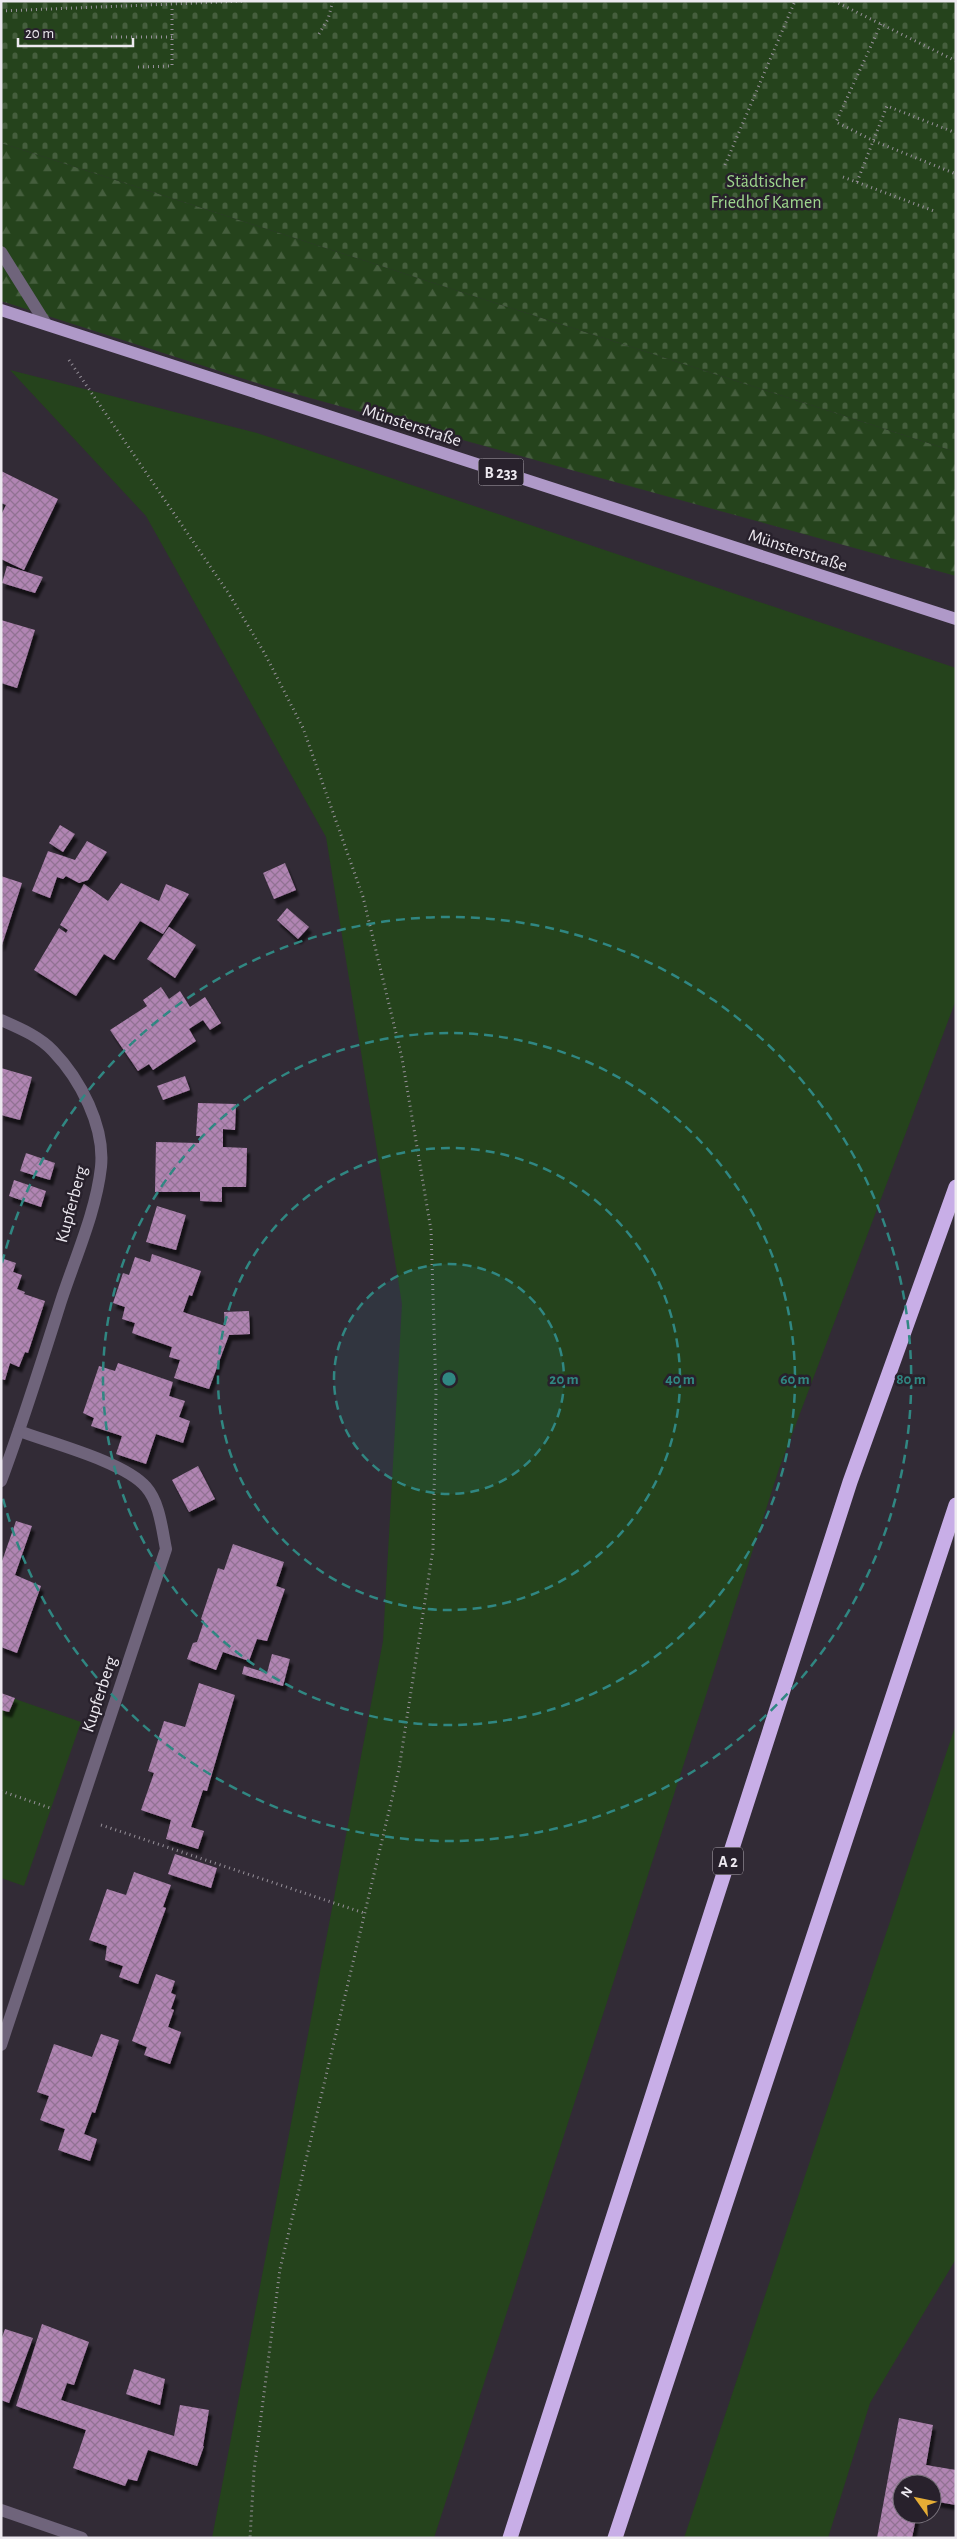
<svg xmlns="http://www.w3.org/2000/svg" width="957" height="2539" font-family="'Alegreya Sans',sans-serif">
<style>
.green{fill:#25431c}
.forest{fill:url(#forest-firs)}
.cemetery{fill:url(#cemetery-stones)}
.building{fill:url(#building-cross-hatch);filter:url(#shadow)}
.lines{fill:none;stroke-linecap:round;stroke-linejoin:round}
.path{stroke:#97919a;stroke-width:3;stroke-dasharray:1 4;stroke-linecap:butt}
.lane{stroke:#6f647b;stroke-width:12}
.street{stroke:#6f647b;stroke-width:12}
.primary{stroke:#af99c8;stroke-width:12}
.highway{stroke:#c8aee7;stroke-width:15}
.ring{fill:none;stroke:#308782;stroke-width:2.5;stroke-dasharray:9 6}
.labels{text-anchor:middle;stroke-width:5;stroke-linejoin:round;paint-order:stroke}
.shield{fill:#28212c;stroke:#b2adb5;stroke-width:1}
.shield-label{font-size:16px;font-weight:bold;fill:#ede9f0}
.park-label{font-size:18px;fill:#9dd58d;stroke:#28212c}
.street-label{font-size:18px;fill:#ede9f0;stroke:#28212c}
.centre{fill:#308782;stroke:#28212c;stroke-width:2.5}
.ring-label{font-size:15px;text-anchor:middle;font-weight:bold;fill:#308782;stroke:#28212c;stroke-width:5;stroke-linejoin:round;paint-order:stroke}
</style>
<defs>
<pattern id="forest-firs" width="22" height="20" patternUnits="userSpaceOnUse" patternTransform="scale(1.25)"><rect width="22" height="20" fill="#25431c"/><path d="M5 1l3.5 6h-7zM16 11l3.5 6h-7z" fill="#455e3d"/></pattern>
<pattern id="cemetery-stones" width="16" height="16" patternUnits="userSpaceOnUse" patternTransform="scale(1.25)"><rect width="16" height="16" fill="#25431c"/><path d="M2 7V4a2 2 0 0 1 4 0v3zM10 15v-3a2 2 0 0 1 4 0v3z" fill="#455e3d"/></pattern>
<pattern id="building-cross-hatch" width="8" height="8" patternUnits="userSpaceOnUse" patternTransform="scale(1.25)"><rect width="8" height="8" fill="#b185b3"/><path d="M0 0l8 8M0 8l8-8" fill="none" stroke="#917293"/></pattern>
<filter id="shadow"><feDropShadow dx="3" dy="5.5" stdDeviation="1" flood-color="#0009"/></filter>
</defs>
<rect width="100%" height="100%" fill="#322b36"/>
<g class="green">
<path d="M 10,370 L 257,433 L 956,668 L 956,1000 L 779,1469 L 434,2538 L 212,2538 L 383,1641 L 402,1304 L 326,837 L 146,516 Z"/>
<path d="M 1,1694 L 81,1722 L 24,1886 L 1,1878 Z"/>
<path d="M 956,1724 L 956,2259 L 870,2403 L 828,2538 L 684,2538 Z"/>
</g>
<path class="forest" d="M 1,143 L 956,452 L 956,576 L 263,385 L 1,301 Z"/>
<path class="cemetery" d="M 1,1 L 956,1 L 956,452 L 1,143 Z"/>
<g class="building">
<path d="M 1,471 L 58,499 L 24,570 L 1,559 L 1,515 L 6,505 L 1,503 Z"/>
<path d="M 7,566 L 43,577 L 35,593 L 2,583 Z"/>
<path d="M 1,620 L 35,630 L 17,688 L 1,683 Z"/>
<path d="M 60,825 L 75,834 L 63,852 L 49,843 Z"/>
<path d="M 87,841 L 107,852 L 88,880 L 79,883 L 66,876 L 63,879 L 57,877 L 50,898 L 32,891 L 48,851 L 75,860 Z"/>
<path d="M 285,863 L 296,890 L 274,899 L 263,873 Z"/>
<path d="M 1,876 L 22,883 L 2,945 L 1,945 Z"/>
<path d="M 121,883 L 159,901 L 166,884 L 189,894 L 163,934 L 140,921 L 114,960 L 104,954 L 76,996 L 34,970 L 59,928 L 66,933 L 68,930 L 60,925 L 84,884 L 108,901 Z"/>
<path d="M 287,908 L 309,927 L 298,939 L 277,920 Z"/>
<path d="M 169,927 L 196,945 L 175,978 L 147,959 Z"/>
<path d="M 161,987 L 169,999 L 180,991 L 190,1007 L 205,997 L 221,1023 L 210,1030 L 203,1020 L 189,1029 L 196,1041 L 153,1070 L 149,1064 L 138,1071 L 110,1030 L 147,1006 L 143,1000 Z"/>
<path d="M 1,1068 L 32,1077 L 20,1120 L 1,1115 Z"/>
<path d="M 185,1076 L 190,1090 L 163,1100 L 157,1086 Z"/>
<path d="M 198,1103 L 236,1104 L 235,1130 L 223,1129 L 223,1147 L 247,1148 L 246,1187 L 222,1187 L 222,1202 L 200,1201 L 200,1192 L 155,1192 L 156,1142 L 199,1143 L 200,1136 L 196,1136 Z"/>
<path d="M 26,1153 L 55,1163 L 50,1180 L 20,1171 Z"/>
<path d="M 14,1180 L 46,1191 L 41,1207 L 9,1196 Z"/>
<path d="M 157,1206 L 186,1215 L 176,1250 L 146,1242 Z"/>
<path d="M 152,1254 L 201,1271 L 192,1296 L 189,1295 L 183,1312 L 225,1326 L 224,1312 L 249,1311 L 250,1334 L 229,1335 L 209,1389 L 174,1378 L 180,1360 L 169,1357 L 172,1347 L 132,1333 L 135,1323 L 122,1319 L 125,1307 L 113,1303 L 123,1273 L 129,1275 L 135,1257 L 150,1262 Z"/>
<path d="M 1,1258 L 16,1263 L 13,1272 L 22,1275 L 17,1289 L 25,1292 L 24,1294 L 45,1301 L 28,1353 L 25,1352 L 19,1367 L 10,1363 L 5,1380 L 1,1379 Z"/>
<path d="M 118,1363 L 173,1382 L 169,1396 L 185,1401 L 179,1417 L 190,1421 L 183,1443 L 156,1434 L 146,1464 L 116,1454 L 122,1436 L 91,1426 L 94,1418 L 83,1413 L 99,1366 L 115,1371 Z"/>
<path d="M 198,1466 L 215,1499 L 189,1512 L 172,1480 Z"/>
<path d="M 16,1521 L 32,1526 L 15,1575 L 41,1586 L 17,1653 L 1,1647 L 1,1564 Z"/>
<path d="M 233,1544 L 284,1562 L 276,1586 L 285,1589 L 267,1641 L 257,1639 L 249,1661 L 223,1652 L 216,1670 L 187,1659 L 193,1643 L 197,1642 L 204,1621 L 201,1619 L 218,1568 L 224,1570 Z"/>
<path d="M 272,1654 L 290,1659 L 283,1686 L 242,1674 L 244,1666 L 267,1673 Z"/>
<path d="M 199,1683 L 235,1695 L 207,1791 L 203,1790 L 191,1827 L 204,1831 L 198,1849 L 166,1839 L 171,1820 L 141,1810 L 154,1773 L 148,1771 L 164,1721 L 185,1727 Z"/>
<path d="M 1,1693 L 15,1698 L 9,1712 L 1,1710 Z"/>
<path d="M 175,1854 L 217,1868 L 211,1888 L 168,1874 Z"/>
<path d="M 134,1872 L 171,1885 L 163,1907 L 166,1908 L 138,1984 L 119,1977 L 123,1966 L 105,1960 L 107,1946 L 89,1940 L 107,1889 L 126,1895 Z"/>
<path d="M 156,1974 L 175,1981 L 171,1993 L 176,1995 L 171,2009 L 174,2010 L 168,2027 L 181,2032 L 170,2064 L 144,2055 L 147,2047 L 132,2041 Z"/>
<path d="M 101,2034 L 119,2040 L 95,2113 L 92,2112 L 84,2134 L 97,2139 L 90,2161 L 58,2150 L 65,2129 L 40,2120 L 49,2096 L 37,2092 L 54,2044 L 92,2057 Z"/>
<path d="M 42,2324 L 89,2342 L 74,2385 L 67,2383 L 61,2400 L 174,2436 L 180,2405 L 209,2410 L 203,2446 L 204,2446 L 197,2466 L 148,2450 L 137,2481 L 128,2479 L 125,2486 L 73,2468 L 86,2430 L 16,2406 Z"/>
<path d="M 5,2329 L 33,2338 L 9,2403 L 1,2400 L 1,2340 Z"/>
<path d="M 134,2369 L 165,2379 L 160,2405 L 126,2394 Z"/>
<path d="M 899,2418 L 933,2425 L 926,2465 L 956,2470 L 956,2505 L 932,2501 L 932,2484 L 902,2484 L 902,2514 L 917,2514 L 912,2538 L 877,2538 Z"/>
</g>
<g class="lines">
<g class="path">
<path d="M 834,1 L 956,61"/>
<path d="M 1,11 L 245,1"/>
<path d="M 881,24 L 836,122 L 874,141 L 956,174"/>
<path d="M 319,34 L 328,19 L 333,1"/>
<path d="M 111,37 L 172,37"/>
<path d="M 138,67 L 172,66 L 172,5"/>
<path d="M 725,165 L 795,1"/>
<path d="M 843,177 L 934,211"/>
<path d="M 857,182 L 887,106 L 956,133"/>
<path d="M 69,360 L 229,594 L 265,654 L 303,728 L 363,897 L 402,1058 L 431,1230 L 436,1392 L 433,1549 L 399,1769 L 280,2269 L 254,2471 L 250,2538"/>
<path d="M 1,1791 L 53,1809"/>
<path d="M 101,1825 L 364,1913"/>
</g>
<path class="lane" d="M 1,252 L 46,324"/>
<g class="street">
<path d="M 1,1020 C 19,1028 39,1036 53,1051 C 80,1079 105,1126 101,1167 C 96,1212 75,1258 61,1301 C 42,1361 23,1422 1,1481"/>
<path d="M 1,2045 L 166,1549 C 162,1530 160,1503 146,1487 C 125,1462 51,1443 19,1431"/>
<path d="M 1,2510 L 82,2538"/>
</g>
<path class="primary" d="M 1,310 L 956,619"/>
<g class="highway">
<path d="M 510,2538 L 850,1482 L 956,1187"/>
<path d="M 615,2538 L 956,1505"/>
</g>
</g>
<circle cx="449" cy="1379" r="115" fill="#308782" fill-opacity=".12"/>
<g class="ring">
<circle cx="449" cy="1379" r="115"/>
<circle cx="449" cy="1379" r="231"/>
<circle cx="449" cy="1379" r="346"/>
<path d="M2 1263A462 462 0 1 1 2 1495"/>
</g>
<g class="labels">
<g class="shield">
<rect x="478.5" y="458.5" width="45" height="27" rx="4"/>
<rect x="713" y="1847.5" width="30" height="27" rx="4"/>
</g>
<g class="shield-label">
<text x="501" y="478">B 233</text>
<text x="728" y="1867">A 2</text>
</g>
<g class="park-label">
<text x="766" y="187">Städtischer<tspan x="766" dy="21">Friedhof Kamen</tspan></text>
</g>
<g class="street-label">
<text transform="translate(412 425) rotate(18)" y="6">Münsterstraße</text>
<text transform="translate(798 550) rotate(18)" y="6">Münsterstraße</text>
<text transform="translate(71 1204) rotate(-75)" y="6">Kupferberg</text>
<text transform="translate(99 1694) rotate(-72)" y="6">Kupferberg</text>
</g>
</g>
<circle cx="449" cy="1379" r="8" class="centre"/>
<g class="ring-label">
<text x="564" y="1384">20 m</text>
<text x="680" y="1384">40 m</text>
<text x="795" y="1384">60 m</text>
<text x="911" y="1384">80 m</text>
</g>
<rect width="957" height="2539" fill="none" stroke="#ede9f0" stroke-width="5"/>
<g transform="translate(917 2499) rotate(303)"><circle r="24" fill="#28212c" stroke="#77717a"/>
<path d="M0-4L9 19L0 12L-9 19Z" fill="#e5ad35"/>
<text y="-8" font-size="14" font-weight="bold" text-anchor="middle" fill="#ede9f0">N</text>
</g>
<path d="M18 38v8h115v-8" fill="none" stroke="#ede9f0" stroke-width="2.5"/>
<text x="25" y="38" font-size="15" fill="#ede9f0" stroke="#28212c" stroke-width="4" paint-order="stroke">20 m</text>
</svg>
